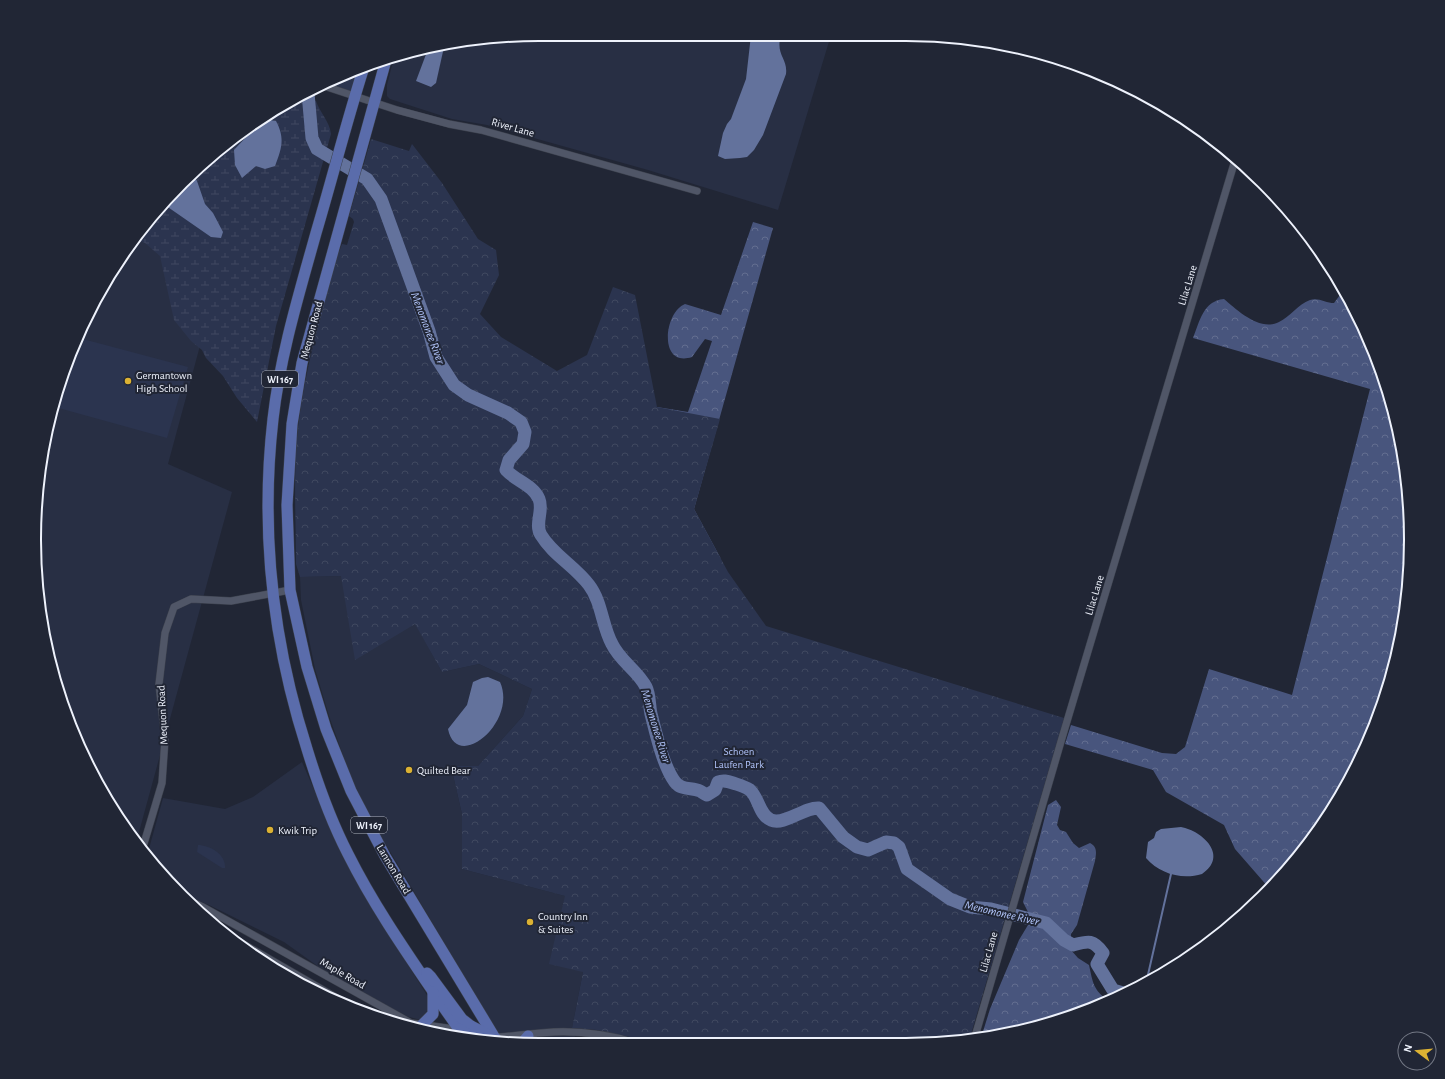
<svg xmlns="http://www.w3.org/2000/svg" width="1445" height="1079" font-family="'Alegreya Sans',sans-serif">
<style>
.built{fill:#282f44}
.grass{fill:#2b344f}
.forest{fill:url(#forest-crowns)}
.wetland{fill:url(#wetland-marsh)}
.park{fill:url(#park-crowns)}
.water{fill:#63729c}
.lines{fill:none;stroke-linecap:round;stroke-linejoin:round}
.stream{stroke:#63729c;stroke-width:2}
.river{stroke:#63729c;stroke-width:13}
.minor-casing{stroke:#3c414d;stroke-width:8}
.primary-casing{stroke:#3c414d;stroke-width:12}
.minor{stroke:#505667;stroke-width:7}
.primary{stroke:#5a6cab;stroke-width:11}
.poi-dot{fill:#dcb233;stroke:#212635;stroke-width:1.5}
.labels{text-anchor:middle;stroke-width:4;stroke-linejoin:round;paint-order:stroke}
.shield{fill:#212635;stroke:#b0b5c0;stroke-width:1}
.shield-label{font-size:10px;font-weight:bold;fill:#eef2fc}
.street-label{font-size:11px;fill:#eef2fc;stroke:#212635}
.poi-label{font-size:11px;fill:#eef2fc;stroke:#212635;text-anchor:start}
.park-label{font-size:11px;fill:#afc1f7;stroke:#212635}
.water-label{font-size:12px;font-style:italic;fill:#b1c4f9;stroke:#212635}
.rim{fill:none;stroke:#eef2fc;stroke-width:2}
</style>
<defs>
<pattern id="forest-crowns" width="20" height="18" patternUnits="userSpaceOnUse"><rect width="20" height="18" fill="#48557d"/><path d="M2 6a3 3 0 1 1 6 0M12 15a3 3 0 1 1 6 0" fill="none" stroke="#636e90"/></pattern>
<pattern id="wetland-marsh" width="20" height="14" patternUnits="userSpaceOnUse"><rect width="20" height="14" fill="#2b344f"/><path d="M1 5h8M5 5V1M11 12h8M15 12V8" fill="none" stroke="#404860"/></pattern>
<pattern id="park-crowns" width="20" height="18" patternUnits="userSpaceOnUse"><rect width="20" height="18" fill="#2b344f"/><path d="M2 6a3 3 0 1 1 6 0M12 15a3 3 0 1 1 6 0" fill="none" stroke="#404860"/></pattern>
</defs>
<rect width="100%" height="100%" fill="#212635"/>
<g class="built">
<path d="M 539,34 L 831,35 L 778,210 L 648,170 L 487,125 L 452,119 L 390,99 L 387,96 L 387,85 L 394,57 L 408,51 Z"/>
<path d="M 145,228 L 204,331 L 168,464 L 232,492 L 136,843 L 102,792 L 61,702 L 35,573 L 44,441 L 86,316 Z"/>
<path d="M 341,576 L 415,623 L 442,672 L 479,664 L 532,689 L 523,716 L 478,766 L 451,766 L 462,814 L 462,869 L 565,896 L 583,972 L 572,1028 L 575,1037 L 592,1038 L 613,1043 L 506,1044 L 487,1015 L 382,838 L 364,804 L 365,817 L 329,716 L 315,669 L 301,600 L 300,577 Z"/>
<path d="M 302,762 L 341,851 L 375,912 L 430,1000 L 432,1008 L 421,1020 L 409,1017 L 396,1011 L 319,967 L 284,942 L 209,905 L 182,894 L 147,856 L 163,798 L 225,809 L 253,797 Z"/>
</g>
<g class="grass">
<path d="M 363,70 L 355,96 L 324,86 Z"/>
<path d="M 79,338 L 188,367 L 167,438 L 55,407 Z"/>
<path d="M 198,845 C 209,845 226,854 225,868 L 222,868 L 197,852 Z"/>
</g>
<g class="forest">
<path d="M 753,222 L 773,228 L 694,509 L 721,559 L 609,443 L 657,407 L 688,412 L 712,341 L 705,339 L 692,357 C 658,368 664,312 685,304 L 721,315 Z"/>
<path d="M 1343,291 L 1359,316 L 1394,409 L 1410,507 L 1407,606 L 1384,702 L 1343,792 L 1285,873 L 1269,888 L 1235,849 L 1224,825 L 1166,792 L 1153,770 L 1065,744 L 1071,725 L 1162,753 L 1176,754 L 1185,747 L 1209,669 L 1292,695 L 1370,389 L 1193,338 C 1200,321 1203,301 1224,299 C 1237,310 1260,332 1279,322 C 1290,317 1298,304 1310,300 C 1318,297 1326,303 1334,303 Z"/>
<path d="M 1056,800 L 1061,807 L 1057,825 L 1060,830 L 1066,832 L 1073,843 L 1079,848 L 1090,843 C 1098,847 1096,854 1095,861 L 1077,925 L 1071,934 L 1070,949 L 1078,958 L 1089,965 C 1093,983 1093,990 1109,1001 L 1099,1007 L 981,1038 L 990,1009 L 1019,940 L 1028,925 L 1029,914 L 1023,902 L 1048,805 Z"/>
</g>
<path class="wetland" d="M 300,96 L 316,101 C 320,113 330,122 331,134 L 276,326 L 257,422 L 237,398 L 223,376 L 206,358 L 202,350 L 191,341 L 174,320 L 160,256 L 145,243 L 137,240 L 160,206 L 206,159 L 287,102 Z"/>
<path class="park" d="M 371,139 L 409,151 L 412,144 L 442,183 L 478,239 L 496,250 L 499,275 L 480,314 L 501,337 L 557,371 L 587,355 L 613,287 L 635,295 L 657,407 L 720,419 L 694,509 L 728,572 L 766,626 L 1064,718 L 969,1041 L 657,1043 L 597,1030 L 572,1028 L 583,972 L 549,964 L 565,896 L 462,869 L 462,814 L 451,766 L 478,766 L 523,716 L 532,689 L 479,664 L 442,672 L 415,624 L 355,660 L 341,576 L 300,577 L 296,564 C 296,519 293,472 298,427 C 305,368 322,311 338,254 L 342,244 L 347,245 L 354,222 L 353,219 L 349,216 Z"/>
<g class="water">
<path d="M 751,35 L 781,35 C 775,55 788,58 786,74 L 763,135 L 754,150 L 747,157 L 740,158 L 725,159 L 718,156 L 723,133 L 727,124 L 731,119 L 746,79 Z"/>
<path d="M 444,47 L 436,83 L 431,87 L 416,81 L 428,49 Z"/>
<path d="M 263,119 L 276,121 C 285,138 282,148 275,166 L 265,169 L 256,166 L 242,178 L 235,165 L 234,150 Z"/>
<path d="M 192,174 L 197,181 L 205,204 L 213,213 L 223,232 L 221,238 L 211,237 L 162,203 Z"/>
<path d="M 488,677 L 500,682 C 518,722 457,773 448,729 L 467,705 L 473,682 L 482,678 Z"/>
<path d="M 1181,827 C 1203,831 1229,856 1202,874 C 1182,880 1160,874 1146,858 L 1148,842 L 1154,838 L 1156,832 L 1161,829 Z"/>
</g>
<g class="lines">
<path class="stream" d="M 1147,979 L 1171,874"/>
<path class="river" d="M 308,93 L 312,138 L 317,149 L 367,179 L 381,199 L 429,331 L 436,357 L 454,385 L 468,395 L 508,413 L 521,422 L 525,432 L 523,444 L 509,460 L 506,470 C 516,481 533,485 539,499 C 544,511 534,524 541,535 C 553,555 575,566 589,585 C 602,602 602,626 612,644 C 620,661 638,671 646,687 C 650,695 649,705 651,714 C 656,733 663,766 675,782 C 682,791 692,787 700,791 C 702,792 704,794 707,795 L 715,790 L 718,782 C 723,780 727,781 733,783 C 739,785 744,786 750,790 C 759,798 759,815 771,820 C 784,826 804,807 819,808 L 843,837 L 857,847 L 868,850 L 886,842 L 894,843 L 899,847 L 907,869 L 950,899 L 970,907 L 991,909 L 1046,923 L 1064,940 L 1073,945 C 1088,941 1093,939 1103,953 L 1097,964 L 1113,990 L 1123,993"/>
<defs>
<g id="minor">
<path d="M 324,86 L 397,110 L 449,124 L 481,130 L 697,191"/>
<path d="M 142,850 L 162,783 L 165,739 L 159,684 L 165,633 L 174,607 L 191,599 L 231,601 L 290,590"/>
<path d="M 188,900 L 203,907 L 411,1023 L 461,1030"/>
<path d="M 231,937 L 337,998"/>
<path d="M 477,1039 C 503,1038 528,1033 554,1032 C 581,1031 610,1035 636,1043"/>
<path d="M 974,1040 L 1062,738 L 1236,157"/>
</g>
<g id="primary">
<path d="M 386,60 L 302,363 L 292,424 L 287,505 L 290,590 L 307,667 L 326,729 L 351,791 L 385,856 L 498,1043"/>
<path d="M 363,70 C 346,124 332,179 316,233 C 299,294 280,356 273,419 C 260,533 272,640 307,749 C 318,785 331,821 348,854 C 372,902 402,946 432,990 C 442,1006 454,1021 464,1037"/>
<path d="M 427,973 L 431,977 L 462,1019 L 471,1026 L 496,1039"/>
<path d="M 422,1025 L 433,1014 L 433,992"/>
<path d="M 459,1029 L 477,1039"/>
<path d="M 521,1044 L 528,1036"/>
</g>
</defs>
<use href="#minor" class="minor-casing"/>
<use href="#primary" class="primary-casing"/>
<use href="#minor" class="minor"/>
<use href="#primary" class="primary"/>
</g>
<g class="poi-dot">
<circle cx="128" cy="381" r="4"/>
<circle cx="409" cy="770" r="4"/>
<circle cx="270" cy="830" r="4"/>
<circle cx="530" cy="922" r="4"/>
</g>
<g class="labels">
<g class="shield">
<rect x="262" y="371" width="36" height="16" rx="3"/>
<rect x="351" y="817" width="36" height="16" rx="3"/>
</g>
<g class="shield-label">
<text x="280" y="383">WI 167</text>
<text x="369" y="829">WI 167</text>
</g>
<g class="street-label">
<text transform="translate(513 127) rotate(16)" y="4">River Lane</text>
<text transform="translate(1187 285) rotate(-73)" y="4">Lilac Lane</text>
<text transform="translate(311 330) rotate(-75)" y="4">Mequon Road</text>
<text transform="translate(1094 595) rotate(-73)" y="4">Lilac Lane</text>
<text transform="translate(162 715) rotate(-93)" y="4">Mequon Road</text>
<text transform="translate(394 869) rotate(59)" y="4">Lannon Road</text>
<text transform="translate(988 952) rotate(-74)" y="4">Lilac Lane</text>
<text transform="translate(343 973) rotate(30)" y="4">Maple Road</text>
</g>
<g class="poi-label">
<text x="136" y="379">Germantown<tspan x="136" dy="13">High School</tspan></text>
<text x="417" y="774">Quilted Bear</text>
<text x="278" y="834">Kwik Trip</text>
<text x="538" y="920">Country Inn<tspan x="538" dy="13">&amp; Suites</tspan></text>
</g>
<g class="park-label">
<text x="739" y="755">Schoen<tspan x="739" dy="13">Laufen Park</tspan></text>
</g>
<g class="water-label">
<text transform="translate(428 328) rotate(69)" y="4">Menomonee River</text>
<text transform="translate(656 726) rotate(73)" y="4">Menomonee River</text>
<text transform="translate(1002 913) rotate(13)" y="4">Menomonee River</text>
</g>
</g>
<path d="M0 0H1445V1079H0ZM539 41H906A498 498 0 0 1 1404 539V540A498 498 0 0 1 906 1038H539A498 498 0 0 1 41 540V539A498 498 0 0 1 539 41Z" fill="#212635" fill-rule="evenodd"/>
<path class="rim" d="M539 41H906A498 498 0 0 1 1404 539V540A498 498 0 0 1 906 1038H539A498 498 0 0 1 41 540V539A498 498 0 0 1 539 41Z"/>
<g transform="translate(1417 1051) rotate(286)"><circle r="19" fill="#212635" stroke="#737885"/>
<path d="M0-3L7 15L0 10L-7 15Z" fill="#dcb233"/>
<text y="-6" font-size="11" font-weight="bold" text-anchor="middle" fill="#eef2fc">N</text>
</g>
</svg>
